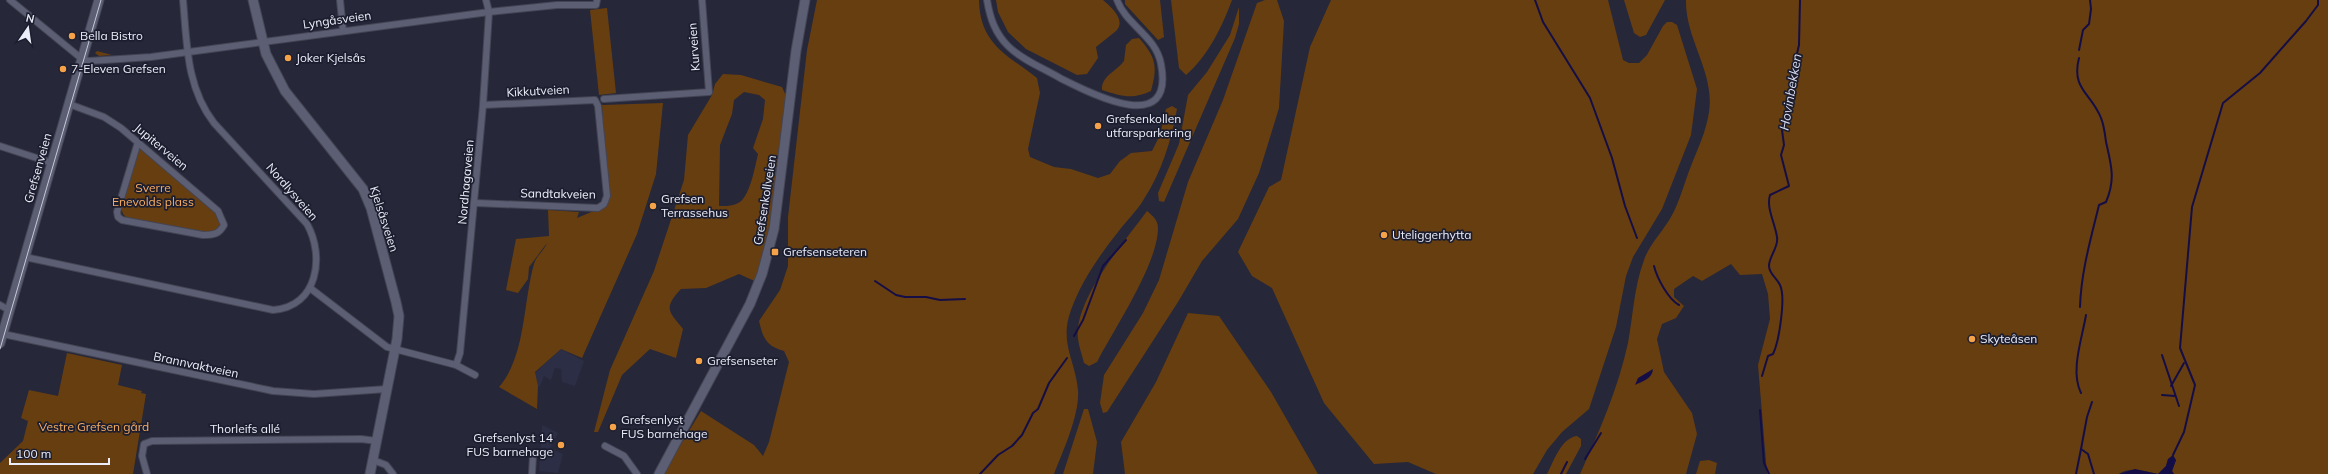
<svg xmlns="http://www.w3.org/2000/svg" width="2328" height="474" font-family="Mulish,sans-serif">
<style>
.built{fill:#2c2e46}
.green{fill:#673e10;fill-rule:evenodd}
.water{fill:#150e46}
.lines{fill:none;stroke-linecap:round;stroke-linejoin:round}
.stream{stroke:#150e46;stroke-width:2}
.street-casing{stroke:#444554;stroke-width:8}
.secondary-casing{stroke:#444554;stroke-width:11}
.street{stroke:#5c5e73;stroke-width:6}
.secondary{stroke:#5c5e73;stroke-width:9}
.tram{stroke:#c8c9d7;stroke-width:1}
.poi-dot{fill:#f6a248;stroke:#1c1e2f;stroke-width:1.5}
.labels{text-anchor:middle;stroke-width:3.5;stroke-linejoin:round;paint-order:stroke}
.street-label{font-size:12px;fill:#ebedf9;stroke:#1c1e2f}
.poi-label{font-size:12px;fill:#ebedf9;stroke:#1c1e2f;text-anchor:start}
.park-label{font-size:12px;fill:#f9ad61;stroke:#1c1e2f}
.water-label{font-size:13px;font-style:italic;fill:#dcdef1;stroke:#1c1e2f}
</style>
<rect width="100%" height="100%" fill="#262739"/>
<g class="built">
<path d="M 561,349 L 584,361 L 575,386 L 562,382 L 561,369 L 555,368 L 551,380 L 544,376 L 540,386 L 538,386 L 535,373 Z"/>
<path d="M 542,425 L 558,433 L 550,448 L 563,454 L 558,473 L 539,471 Z"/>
</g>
<g class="green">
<path d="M 817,0 L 979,0 C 980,44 1006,54 1037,78 L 1040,93 L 1028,149 L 1030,157 L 1054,167 L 1071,169 L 1098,178 L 1110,174 L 1120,161 L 1131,153 L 1152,151 L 1160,135 L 1166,109 L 1172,106 L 1177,109 C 1171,141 1162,171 1144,199 C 1137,211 1126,221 1118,232 C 1099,256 1081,282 1071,310 C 1059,343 1075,359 1078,390 C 1080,414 1063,451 1054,474 L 663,474 L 701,411 L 754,445 L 763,456 L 769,442 L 789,362 L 784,351 C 766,346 763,338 759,321 L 780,290 L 788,266 L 788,217 L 807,50 Z"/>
<path d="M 996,0 L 1103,0 C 1110,6 1127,20 1116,31 C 1110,36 1103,41 1096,47 L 1098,58 L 1087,74 L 1077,75 L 1026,49 L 1008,32 L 998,12 Z"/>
<path d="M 1125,0 L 1160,0 L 1164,37 L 1158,40 L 1125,4 Z"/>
<path d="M 1171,0 L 1232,0 C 1222,27 1208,56 1186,75 L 1179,68 Z"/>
<path d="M 1265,0 L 1277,0 L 1284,21 L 1279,108 L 1259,173 L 1238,219 L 1202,261 L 1178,302 L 1107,412 L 1103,413 L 1100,403 L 1104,375 L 1143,313 L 1159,280 L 1188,182 L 1223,100 L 1257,3 Z"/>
<path d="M 1331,0 L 1608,0 L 1623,60 L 1629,63 L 1639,63 L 1647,55 L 1663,26 L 1667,22 L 1672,22 L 1677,25 L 1697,89 L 1691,135 L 1662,209 L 1633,257 L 1626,276 L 1616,327 L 1589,409 L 1562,432 L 1547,450 L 1533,474 L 1436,474 L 1408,462 L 1374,464 L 1324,403 L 1272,288 L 1252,276 L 1238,252 L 1269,187 L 1281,180 L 1310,47 Z"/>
<path d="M 1624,0 L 1665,0 L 1646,35 L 1640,37 L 1634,33 Z"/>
<path d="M 1686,0 L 2328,0 L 2328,474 L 2174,474 L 2172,471 L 2176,460 L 2168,459 L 2166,466 L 2158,474 C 2145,471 2129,466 2119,474 L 1767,474 L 1758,365 L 1770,319 L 1768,294 L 1762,274 L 1740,275 L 1731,264 L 1702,281 L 1693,276 L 1674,289 L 1674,297 L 1684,306 L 1676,318 L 1662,324 L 1657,339 L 1664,372 L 1692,413 L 1697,434 L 1686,474 L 1580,474 C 1599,432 1618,389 1628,343 C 1633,316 1634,287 1644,260 C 1649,245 1663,231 1671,217 C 1680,201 1684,183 1691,166 C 1698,148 1706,132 1709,112 C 1715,72 1685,39 1686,0 Z"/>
<path d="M 1239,7 L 1239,24 L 1235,38 L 1164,202 L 1159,201 L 1158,193 L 1179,144 L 1188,95 L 1207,72 L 1230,35 Z"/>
<path d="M 607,8 L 616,93 L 599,95 L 590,10 Z"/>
<path d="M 1139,38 C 1156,57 1158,67 1151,91 C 1132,100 1121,96 1102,90 C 1101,76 1117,71 1124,61 L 1126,45 L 1132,39 Z"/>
<path d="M 97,51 L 112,55 L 99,56 L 95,53 Z"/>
<path d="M 723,74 L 741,75 L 782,87 L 786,96 L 770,230 L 759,283 L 739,274 L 706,288 L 681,289 C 662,309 670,312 683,329 L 676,358 L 650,349 L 622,375 L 598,432 L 594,432 L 610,370 L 654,271 L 684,180 L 688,135 L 712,95 L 715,84 ZM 744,92 L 759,95 L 765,100 L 763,119 L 753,148 L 758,154 C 755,167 751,189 743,199 C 738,206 727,206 719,206 L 720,145 L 732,114 L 734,100 Z"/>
<path d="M 663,103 L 656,174 L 637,234 L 582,358 L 561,349 L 535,372 L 538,386 L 537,409 L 499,387 C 526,356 523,302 534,264 C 536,256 544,251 547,243 L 529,267 L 528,279 L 518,293 L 506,290 L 516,239 L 549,236 L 548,210 L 579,212 L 577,218 L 608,205 L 602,105 Z"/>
<path d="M 139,148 L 215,210 L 220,224 C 216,232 212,233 203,233 L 127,218 L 123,214 L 121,208 Z"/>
<path d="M 1147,211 C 1153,216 1158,220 1158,228 C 1158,264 1114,329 1097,362 L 1089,366 L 1084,363 C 1082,355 1079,347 1078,339 C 1073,301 1125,241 1147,211 Z"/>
<path d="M 1188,313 L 1219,316 L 1271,392 L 1318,474 L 1125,474 L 1121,442 L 1156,382 Z"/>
<path d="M 67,353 L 122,365 L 118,385 L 142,391 L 141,393 L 146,394 L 133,474 L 0,474 L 0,463 L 23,441 L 28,421 L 21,418 L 29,390 L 58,396 Z"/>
<path d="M 1084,409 L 1088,409 L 1097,442 L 1093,474 L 1063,474 Z"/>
<path d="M 1577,436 L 1581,439 L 1581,446 L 1566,474 L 1547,474 C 1554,461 1561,438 1577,436 Z"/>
<path d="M 1709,460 L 1717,463 L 1715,474 L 1696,474 L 1700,461 Z"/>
</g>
<g class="water">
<path d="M 1653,369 C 1652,379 1643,381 1635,385 L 1638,378 Z"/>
<path d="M 2173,455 L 2176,460 L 2172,471 L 2174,474 L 2119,474 L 2135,469 L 2158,474 L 2166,466 L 2168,459 Z"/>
</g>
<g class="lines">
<g class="stream">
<path d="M 1535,0 L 1543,22 L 1590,98 L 1612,158 L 1625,206 L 1637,238"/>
<path d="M 2079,50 L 2083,30 L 2089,24 L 2091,9 L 2090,0"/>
<path d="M 2079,58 C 2071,89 2091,93 2101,118 C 2104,125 2105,134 2106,142 C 2111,164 2116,179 2106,202 L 2099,205 C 2091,238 2081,272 2080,307"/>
<path d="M 1654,266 C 1657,278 1668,299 1679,305"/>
<path d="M 875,281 L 896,295 L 905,297 L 926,297 L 940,300 L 965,299"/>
<path d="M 1074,336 L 1083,320 L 1103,266 L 1126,240"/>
<path d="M 2162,355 L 2179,406"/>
<path d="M 1762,376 L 1768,356 L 1773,354 C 1779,342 1786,297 1780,285 C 1777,278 1769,274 1769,266 C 1769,256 1779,247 1777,237 C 1775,223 1766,208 1770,195 L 1789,186 L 1781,155 L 1784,145 L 1782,130 L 1793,81 L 1793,70 L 1799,45 L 1800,0"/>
<path d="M 2171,386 L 2184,363"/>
<path d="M 2081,393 C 2070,371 2082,339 2086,315"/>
<path d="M 2162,395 L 2175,396"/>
<path d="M 2092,402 L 2087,417 L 2081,449 L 2088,454 L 2094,474"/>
<path d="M 1760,410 L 1764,463 L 1769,474"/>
<path d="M 2173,455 L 2184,432 L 2195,385 L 2180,348 L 2192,207 L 2223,103 L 2260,73 L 2306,21 L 2318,5 L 2318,0"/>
<path d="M 1585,459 L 1601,433"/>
<path d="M 980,474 L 998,455 L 1012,446 L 1022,435 L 1033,413 L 1038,409 L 1049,383 L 1067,358"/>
<path d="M 1561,474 L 1567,462"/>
<path d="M 2076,474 L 2081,449"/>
</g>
<defs>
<g id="street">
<path d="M 10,0 L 82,59 L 89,61 L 151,57 L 489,12 L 557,5 L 596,5 L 597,0"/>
<path d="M 340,0 L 343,30"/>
<path d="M 987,0 C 990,18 995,33 1008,46 C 1022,60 1043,68 1060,78 C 1090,93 1175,138 1161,64 C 1156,36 1126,25 1117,0"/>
<path d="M 604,99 L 709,92 L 702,0"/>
<path d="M 69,104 L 104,117 L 121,128 L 218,211 L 224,225 C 219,234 214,235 203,235 L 122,220 L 118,217 L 117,212 L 138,142"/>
<path d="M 0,146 L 52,163"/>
<path d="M 476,203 L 598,208 L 604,204 L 607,196 L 598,106 L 595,100 L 483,105"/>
<path d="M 25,257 L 273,310 C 318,307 325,256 307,224 L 214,123 C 186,87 187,43 183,0"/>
<path d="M 310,288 L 387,347 L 456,365 L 475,375"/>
<path d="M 0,305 L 9,310"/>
<path d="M 3,334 L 273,391 L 314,394 L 387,389"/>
<path d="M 456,365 L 460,353 L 483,105 L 489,12 L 486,0"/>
<path d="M 605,446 L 624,456 L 637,474"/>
<path d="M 373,460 L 386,465 L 393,474"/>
<path d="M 147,474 L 142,456 L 144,444 L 152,441 L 361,439 L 377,441"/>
<path d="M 532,474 L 533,456"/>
</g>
<g id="secondary">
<path d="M 253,0 L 266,54 L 285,91 L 363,189 L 371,208 L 396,302 L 399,316 L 397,339 L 370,474"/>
<path d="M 0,343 L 99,0"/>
<path d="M 659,474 L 750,304 L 762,274 L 774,229 L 796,51 L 805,0"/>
</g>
</defs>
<use href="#street" class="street-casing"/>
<use href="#secondary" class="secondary-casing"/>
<use href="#street" class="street"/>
<use href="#secondary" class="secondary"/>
<path class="tram" d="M 0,349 L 101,0"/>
</g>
<g class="poi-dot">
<circle cx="72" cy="36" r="4"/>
<circle cx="288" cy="58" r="4"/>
<circle cx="63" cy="69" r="4"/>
<circle cx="1098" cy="126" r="4"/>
<circle cx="653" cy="206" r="4"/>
<circle cx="1384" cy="235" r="4"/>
<rect x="771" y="248" width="8" height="8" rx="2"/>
<circle cx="1972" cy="339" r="4"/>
<circle cx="699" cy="361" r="4"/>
<circle cx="613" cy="427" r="4"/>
<circle cx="561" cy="445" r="4"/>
</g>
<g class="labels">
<g class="street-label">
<text transform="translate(337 20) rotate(-8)" y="4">Lyngåsveien</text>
<text transform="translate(694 47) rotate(-94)" y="4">Kurveien</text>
<text transform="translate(538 91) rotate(-3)" y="4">Kikkutveien</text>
<text transform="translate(161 147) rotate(40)" y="4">Jupiterveien</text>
<text transform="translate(38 168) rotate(-74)" y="4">Grefsenveien</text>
<text transform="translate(466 182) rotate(-85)" y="4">Nordhagaveien</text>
<text transform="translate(292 192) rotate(49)" y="4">Nordlysveien</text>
<text transform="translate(558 194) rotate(1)" y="4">Sandtakveien</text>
<text transform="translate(765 200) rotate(-81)" y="4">Grefsenkollveien</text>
<text transform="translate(384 219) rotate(72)" y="4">Kjelsåsveien</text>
<text transform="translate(196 365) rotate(12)" y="4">Brannvaktveien</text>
<text x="245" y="433">Thorleifs allé</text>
</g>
<g class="poi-label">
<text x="80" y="40">Bella Bistro</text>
<text x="296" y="62">Joker Kjelsås</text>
<text x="71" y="73">7-Eleven Grefsen</text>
<text x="1106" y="123">Grefsenkollen<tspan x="1106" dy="14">utfarsparkering</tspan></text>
<text x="661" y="203">Grefsen<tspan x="661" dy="14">Terrassehus</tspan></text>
<text x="1392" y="239">Uteliggerhytta</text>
<text x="783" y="256">Grefsenseteren</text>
<text x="1980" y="343">Skyteåsen</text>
<text x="707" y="365">Grefsenseter</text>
<text x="621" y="424">Grefsenlyst<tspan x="621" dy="14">FUS barnehage</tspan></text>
<text x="553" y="442" text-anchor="end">Grefsenlyst 14<tspan x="553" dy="14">FUS barnehage</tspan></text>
</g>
<g class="park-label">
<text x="153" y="192">Sverre<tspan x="153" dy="14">Enevolds plass</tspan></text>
<text x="94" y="431">Vestre Grefsen gård</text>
</g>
<g class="water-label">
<text transform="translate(1790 92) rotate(-80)" y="5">Hovinbekken</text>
</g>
</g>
<g transform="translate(28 28) rotate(13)" stroke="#1c1e2f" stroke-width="3" paint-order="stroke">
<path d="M0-3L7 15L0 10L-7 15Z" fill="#ebedf9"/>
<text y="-6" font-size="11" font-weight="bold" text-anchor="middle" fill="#ebedf9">N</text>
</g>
<path d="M10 458v6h99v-6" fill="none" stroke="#ebedf9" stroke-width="2"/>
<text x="16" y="458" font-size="12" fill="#ebedf9" stroke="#1c1e2f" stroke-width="3" paint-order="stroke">100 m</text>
</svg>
